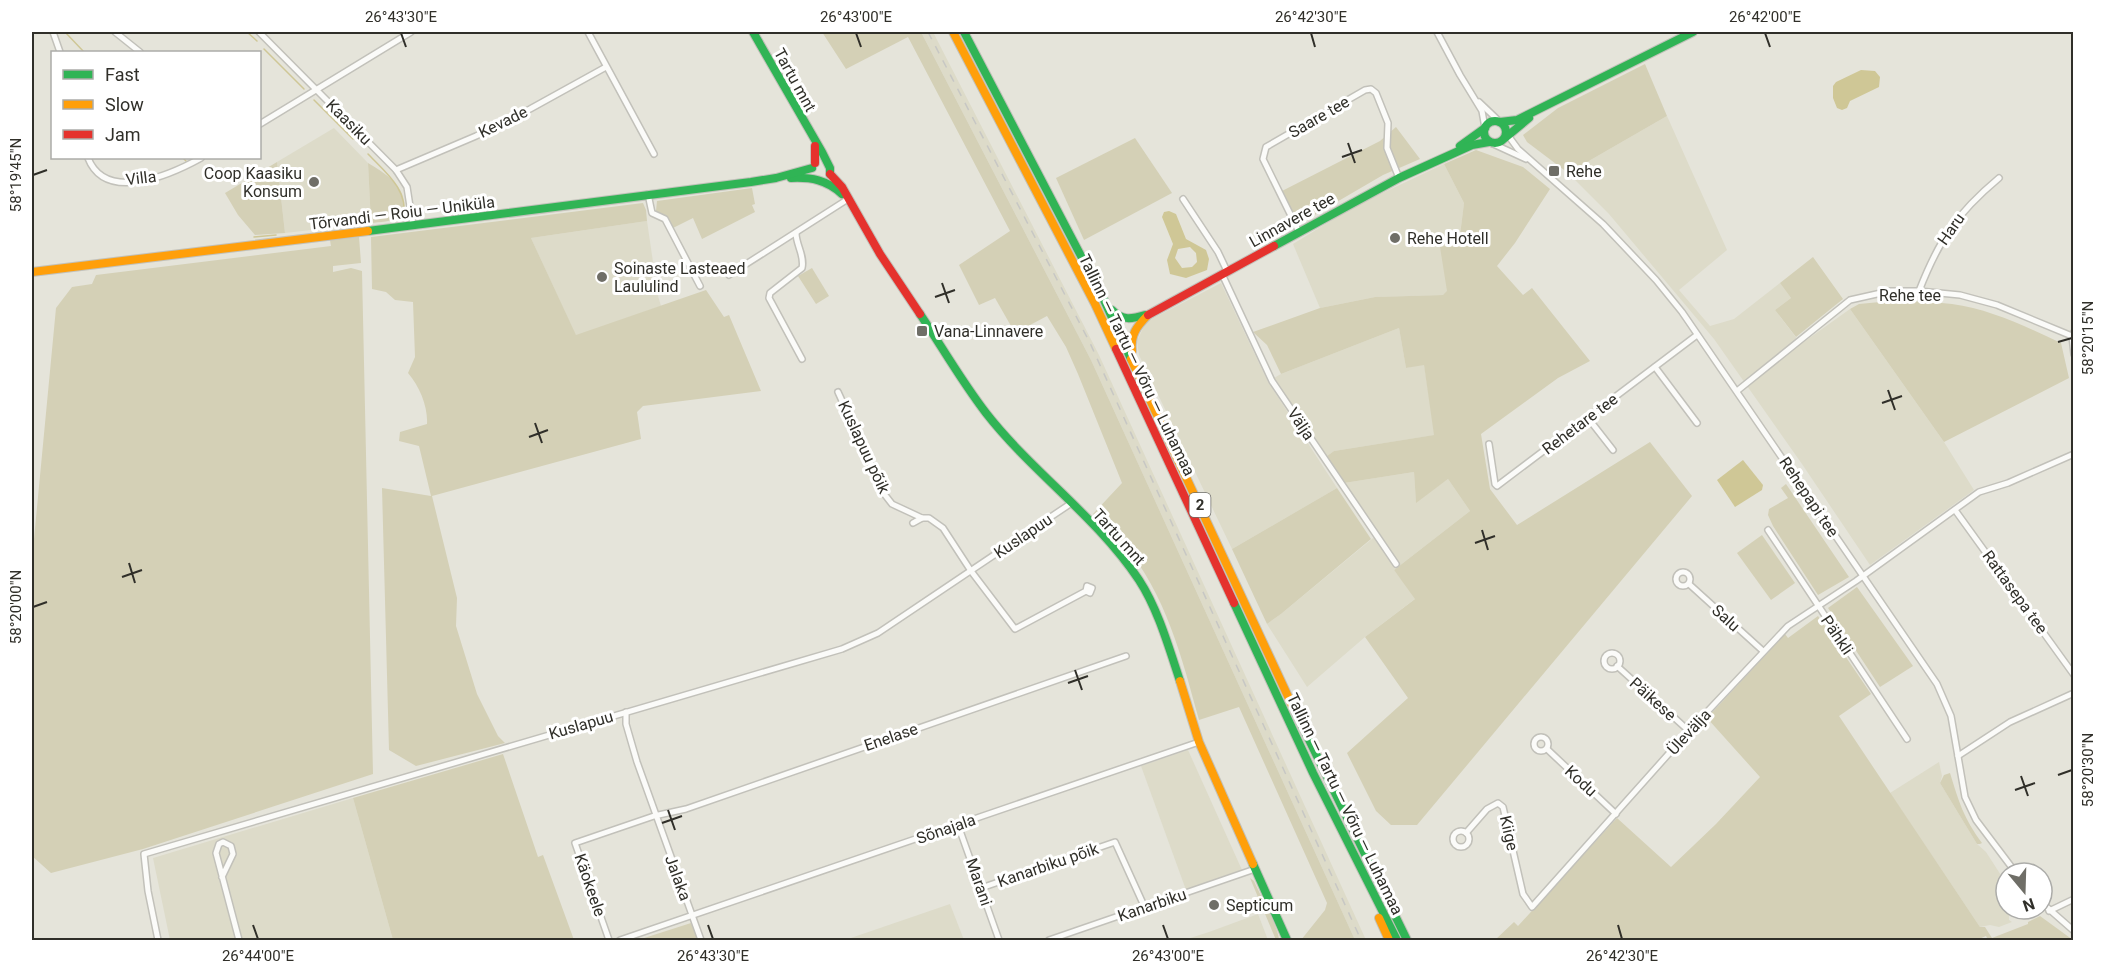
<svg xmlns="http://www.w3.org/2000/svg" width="2105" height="972" font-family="Roboto,sans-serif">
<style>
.built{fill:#dddbc9}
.green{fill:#d4d0b6}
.water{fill:#cfc796;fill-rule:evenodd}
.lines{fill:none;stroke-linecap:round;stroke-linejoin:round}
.stream{stroke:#cfc796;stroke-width:1.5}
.street-casing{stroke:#c2c1ba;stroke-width:8}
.fast-casing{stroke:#c2c1ba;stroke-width:10}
.slow-casing{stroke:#c2c1ba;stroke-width:10}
.jam-casing{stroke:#c2c1ba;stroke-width:10}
.street{stroke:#fbfbf9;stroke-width:5}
.fast{stroke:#30b455;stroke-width:8}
.slow{stroke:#ff9f0a;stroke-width:8}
.jam{stroke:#e5322d;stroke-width:8}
.rail{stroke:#c7c7c4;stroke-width:1.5;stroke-dasharray:8 8;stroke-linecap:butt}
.ticks{fill:none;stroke:#302f29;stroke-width:2}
.poi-dot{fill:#6f6e67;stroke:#fff;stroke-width:2}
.labels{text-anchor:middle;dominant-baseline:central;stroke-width:6;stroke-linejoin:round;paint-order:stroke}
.shield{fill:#fff;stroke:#6e6d69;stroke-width:1.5}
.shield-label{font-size:15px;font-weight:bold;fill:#302f29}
.street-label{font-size:16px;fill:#302f29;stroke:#fff}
.poi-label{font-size:16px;fill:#302f29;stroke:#fff;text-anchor:start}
.neatline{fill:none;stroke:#302f29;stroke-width:2}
.ticks-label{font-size:15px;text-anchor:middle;fill:#302f29}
</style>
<rect width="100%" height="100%" fill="#e5e4da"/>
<g class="built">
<path d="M921 32H933L1099 355 1366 940H1355L1091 360Z"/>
<path d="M1667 116 1727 250 1679 290 1710 326 1734 319 1780 283 1791 298 1775 310 1801 344 1850 309 1944 442 1974 490 1870 565 1802 464 1714 339 1609 214 1568 173Z"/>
<path d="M334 128 368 163 371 223 285 233 277 162Z"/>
<path d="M1444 164 1464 203 1459 243 1484 284 1443 295 1375 297 1320 308 1293 244 1355 206Z"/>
<path d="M647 221 658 296 661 306 576 336 531 238Z"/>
<path d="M1221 283 1268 382 1337 488 1232 549 1139 355 1137 341 1146 322Z"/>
<path d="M1399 328 1406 368 1424 364 1435 435 1334 451 1327 456 1274 378 1281 374Z"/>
<path d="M1414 472 1416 502 1448 479 1470 511 1394 570 1416 598 1365 637 1307 687 1267 624 1281 614 1378 534 1344 483Z"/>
<path d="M1188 750 1242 870 1186 890 1141 766Z"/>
<path d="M1939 762 1942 776 1940 783 1977 844 1986 852 2006 883V909H2016L2009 915V920L2012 922 1999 927 1990 925 1980 927 1890 793Z"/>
<path d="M353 798 393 940H170L153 858Z"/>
<path d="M950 904 964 940H845Z"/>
<path d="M1258 914 1268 940H1184L1209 932Z"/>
</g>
<g class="green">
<path d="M822 32H921L1091 360 1355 940H1301L1325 910 1327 903 1239 707 1199 720C1182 658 1166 594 1123 543 1115 533 1103 524 1093 514L1122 483 1078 374 1066 347 1047 316 1015 333 995 298 979 305 959 265 1010 231 908 37 846 69Z"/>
<path d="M1645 64 1667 116 1568 173 1527 142 1523 135 1558 108Z"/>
<path d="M1396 127 1420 159 1383 175 1299 224 1282 191 1380 141Z"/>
<path d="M1135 138 1172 193 1084 240 1056 178Z"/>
<path d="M1476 150 1523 167 1550 189 1515 243 1497 266 1523 295 1532 288 1590 361 1558 378 1481 434 1490 489 1517 525 1650 442 1692 496 1417 825H1391L1376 811 1347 753 1408 698 1365 637 1415 599 1394 570 1470 511 1448 479 1416 503 1414 472 1344 483 1327 456 1334 451 1434 435 1424 365 1406 368 1399 328 1281 374 1267 345 1253 332 1320 308 1375 297 1443 295 1447 291 1440 247 1459 243 1464 203 1444 164Z"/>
<path d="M277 162 285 233 255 235 238 215 225 193Z"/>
<path d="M368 163C383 172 405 185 404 205 404 209 403 214 399 217 392 222 379 222 371 223Z"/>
<path d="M752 188 755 204 752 205 755 212 702 239 693 218 673 228 664 215 656 211 657 201Z"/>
<path d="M643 203 646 210 647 221 531 238 576 335 706 290 724 317 729 315 761 391 643 406 637 412 641 439 432 496 457 598 456 626 477 694 498 736 505 743 416 766 389 750 382 488 431 496 419 446 399 441 400 432 427 424C428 407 420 387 408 373L415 357 413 302 395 300 386 292 372 289 371 237Z"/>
<path d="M359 237 361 263 333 266V272L351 268 362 271 373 774 143 849 51 873 32 856V560L56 308 72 287 92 284 96 275 331 246 330 240Z"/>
<path d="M1813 257 1843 299 1796 337 1775 310 1791 298 1780 283Z"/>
<path d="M812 268 829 296 816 304 798 276Z"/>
<path d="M1901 300C1918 302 1935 302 1952 304 1990 309 2027 327 2061 343L2069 378 1944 442 1850 309 1859 304Z"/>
<path d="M1786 484 1849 577 1818 595 1773 526 1768 515 1769 509 1788 498 1781 488Z"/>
<path d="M1337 488 1371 539 1281 614 1267 624 1232 549Z"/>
<path d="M1762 535 1795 583 1771 600 1737 553Z"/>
<path d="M1857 587 1913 666 1880 687 1828 608Z"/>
<path d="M1818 616 1871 694 1839 716 1980 927H1985L1992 938 2028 924V922L2040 916 2073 940H1988L1986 936 1977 940H1495L1514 922 1518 926 1617 818 1671 867 1716 824 1760 777 1707 718 1785 634 1788 638Z"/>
<path d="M503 754 538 857 543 855 574 940H393L353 798Z"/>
<path d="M1950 773C1959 802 1963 817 1982 843L1980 844H1977L1940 783 1944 775Z"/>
<path d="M1250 878 1254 881C1260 895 1279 928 1279 940H1276Z"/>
<path d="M691 923 698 940H638Z"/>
</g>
<g class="water">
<path d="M1861 70 1875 71 1880 77 1879 87 1850 101 1847 108 1842 110 1837 108 1833 98V86L1836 82Z"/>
<path d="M1169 211 1176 214 1186 239 1206 250 1209 259 1207 270 1186 278 1170 274 1167 260 1173 244 1162 217 1164 212ZM1190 247 1196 253 1197 262 1192 267 1182 268 1175 258 1178 249Z"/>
<path d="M1743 460 1763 485 1762 490 1735 507 1717 480Z"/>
</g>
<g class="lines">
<g class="stream">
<path d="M65 32 84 52"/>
<path d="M247 32 257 41"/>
<path d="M264 49 304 89"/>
<path d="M314 100 353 139"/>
<path d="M368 154C386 173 408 189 404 218"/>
<path d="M183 158 186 161"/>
<path d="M254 237 276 235"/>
</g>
<g class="street-casing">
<g id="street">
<path d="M53 32 60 52"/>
<path d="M115 32 140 52"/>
<path d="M259 32 396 170 407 187 413 226"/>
<path d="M588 32 654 154"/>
<path d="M1437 32 1460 75 1482 111 1485 128"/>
<path d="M1479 102 1500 122"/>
<path d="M260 124 411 32"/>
<path d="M1507 134 1518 149 1603 224 1656 280 1682 312 1937 684 1951 716 1965 797 1976 820 2016 873"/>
<path d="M1489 142 1526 159"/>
<path d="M88 158C106 204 172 174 201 158"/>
<path d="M396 170 476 136 530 109 606 67"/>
<path d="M648 194 652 213 665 219 700 286"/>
<path d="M1183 199 1218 252 1227 271"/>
<path d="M1299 232 1263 159 1266 147 1365 90 1371 89 1376 93 1388 123 1387 148 1399 178"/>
<path d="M796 233C796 245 805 256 802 268L770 293 769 298 802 359"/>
<path d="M1222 274 1272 381 1396 564"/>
<path d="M729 275 848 199"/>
<path d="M1919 291C1939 240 1956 214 1999 178"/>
<path d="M2074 332 2072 336 2074 354"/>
<path d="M1655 367 1697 423"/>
<path d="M1737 391 1850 300 1890 291H1919L1960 295 1997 305 2072 336"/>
<path d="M838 392 885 495 892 504 922 518"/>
<path d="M1588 418 1613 450"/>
<path d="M1489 444 1495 484 1497 486 1697 335"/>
<path d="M1955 510 2074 675"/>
<path d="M913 523 922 518H929L943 528 971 571 1015 629 1086 591 1087 586 1092 588 1090 593 1086 591"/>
<path d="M1768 530 1907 739"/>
<circle cx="1683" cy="579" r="7"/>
<path d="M1689 584 1763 651"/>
<circle cx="1612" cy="661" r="8"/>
<path d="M1617 666 1689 731"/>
<path d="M626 712V724L637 762 701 940"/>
<circle cx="1541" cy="744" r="7"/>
<path d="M1547 749 1616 814"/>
<path d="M1958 756 2010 722 2074 693"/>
<path d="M958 825 999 940"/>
<circle cx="1461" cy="839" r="8"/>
<path d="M1466 833 1487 809 1498 803 1503 807 1523 894 1532 907 1689 731 1788 626 1856 581 1979 492 2008 483 2074 454"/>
<path d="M222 877 233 854 231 846 223 842 219 844 216 853 239 940"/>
<path d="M981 888 1115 842 1145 908"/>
<path d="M2042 903 2074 931"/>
<path d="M2049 911 2074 899"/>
<path d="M158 940 148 891 144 854 842 649 878 633 1070 504"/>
<path d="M609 940 575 843 654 816 686 809 1126 656"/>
<path d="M620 940 1199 742"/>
<path d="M1049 940 1255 869"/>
</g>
</g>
<g class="fast-casing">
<g id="fast">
<path d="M753 32 822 152 830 168V174"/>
<path d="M964 32 1104 300 1131 359"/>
<circle cx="1495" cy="132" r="11"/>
<path d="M1500 122 1517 120 1693 32"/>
<path d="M1505 138 1529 118"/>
<path d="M1460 146 1485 128"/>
<path d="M791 178C811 177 827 180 842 194"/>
<path d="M368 231 751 182 776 178 812 168"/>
<path d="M1274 246 1399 178 1472 145 1489 142"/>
<path d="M1112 310C1122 321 1132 319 1145 315"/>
<path d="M920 314C942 347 962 382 986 413 1032 472 1097 517 1139 580 1158 609 1169 648 1180 681"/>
<path d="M1234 603 1313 773 1397 940"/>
<path d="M1292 705 1407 940"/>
<path d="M1253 864 1287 940"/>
</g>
</g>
<g class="slow-casing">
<g id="slow">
<path d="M953 32 1095 304 1116 349"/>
<path d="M32 272 368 231"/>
<path d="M1132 351C1130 335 1137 326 1148 315"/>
<path d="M1131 359 1292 705"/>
<path d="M1180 681 1199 742 1253 864"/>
<path d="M1379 918 1389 940"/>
</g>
</g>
<g class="jam-casing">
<g id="jam">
<path d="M815 146V163"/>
<path d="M830 174 842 187 880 254 920 314"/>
<path d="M1148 315 1274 246"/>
<path d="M1116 349 1234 603"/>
</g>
</g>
<use href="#street" class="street"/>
<use href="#fast" class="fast"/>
<use href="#slow" class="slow"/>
<use href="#jam" class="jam"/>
<path class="rail" d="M928 32 1090 343 1361 940"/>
</g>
<path class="ticks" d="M401 33 406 47M856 33 861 47M1311 33 1315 47M1765 33 1770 47M1348 143 1355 163M1342 157 1362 150M33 175 47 170M942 283 949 303M935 297 955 290M2058 342 2072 338M1888 390 1895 410M1882 403 1902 396M535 423 542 443M529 437 548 430M1482 530 1488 550M1475 543 1495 536M129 563 135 583M122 577 142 570M33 607 47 602M1075 670 1082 690M1068 683 1088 676M2058 775 2072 770M2021 776 2028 796M2015 790 2035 783M668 810 675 830M662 823 682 816M253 925 258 939M708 925 713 939M1163 925 1168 939M1618 925 1622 939"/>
<g class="poi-dot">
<rect x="1548" y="165" width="12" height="12" rx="3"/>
<circle cx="314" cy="182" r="6"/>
<circle cx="1395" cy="238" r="6"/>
<circle cx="602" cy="277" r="6"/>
<rect x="916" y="325" width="12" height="12" rx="3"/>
<circle cx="1214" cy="905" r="6"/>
</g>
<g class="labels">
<rect class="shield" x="1189.5" y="493" width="21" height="24" rx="4.5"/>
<g class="shield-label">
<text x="1200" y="505">2</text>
</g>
<g class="street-label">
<text transform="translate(795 80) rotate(61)">Tartu mnt</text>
<text transform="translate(1319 117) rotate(-30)">Saare tee</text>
<text transform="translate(349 122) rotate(45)">Kaasiku</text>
<text transform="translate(503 122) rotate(-26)">Kevade</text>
<text transform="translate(141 178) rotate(-7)">Villa</text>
<text transform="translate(402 213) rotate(-7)">Tõrvandi — Roiu — Uniküla</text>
<text transform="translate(1292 220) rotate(-29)">Linnavere tee</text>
<text transform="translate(1951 229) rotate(-55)">Haru</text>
<text x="1910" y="295">Rehe tee</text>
<text transform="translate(1137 365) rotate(64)">Tallinn — Tartu — Võru — Luhamaa</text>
<text transform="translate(1301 424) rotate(56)">Välja</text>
<text transform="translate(1580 424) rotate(-37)">Rehetare tee</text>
<text transform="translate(864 447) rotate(65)">Kuslapuu põik</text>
<text transform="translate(1809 497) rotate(56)">Rehepapi tee</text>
<text transform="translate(1023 536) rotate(-34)">Kuslapuu</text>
<text transform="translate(1119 537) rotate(48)">Tartu mnt</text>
<text transform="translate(2015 592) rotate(54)">Rattasepa tee</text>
<text transform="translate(1726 618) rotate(42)">Salu</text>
<text transform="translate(1837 635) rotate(56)">Pähkli</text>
<text transform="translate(1653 699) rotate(42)">Päikese</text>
<text transform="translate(581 725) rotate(-16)">Kuslapuu</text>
<text transform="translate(1689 732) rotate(-47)">Ülevälja</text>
<text transform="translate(891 737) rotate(-19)">Enelase</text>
<text transform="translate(1581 781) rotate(43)">Kodu</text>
<text transform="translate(1345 804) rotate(64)">Tallinn — Tartu — Võru — Luhamaa</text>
<text transform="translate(946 829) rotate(-19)">Sõnajala</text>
<text transform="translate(1509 833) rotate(77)">Kiige</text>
<text transform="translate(1048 865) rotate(-19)">Kanarbiku põik</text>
<text transform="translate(678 878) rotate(70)">Jalaka</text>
<text transform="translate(979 882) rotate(71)">Marani</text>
<text transform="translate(590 885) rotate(71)">Käokeele</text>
<text transform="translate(1152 905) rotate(-19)">Kanarbiku</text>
</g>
<g class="poi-label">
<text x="1566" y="171">Rehe</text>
<text x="302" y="173" text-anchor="end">Coop Kaasiku<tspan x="302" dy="18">Konsum</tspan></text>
<text x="1407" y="238">Rehe Hotell</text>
<text x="614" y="268">Soinaste Lasteaed<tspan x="614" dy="18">Laululind</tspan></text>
<text x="934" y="331">Vana-Linnavere</text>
<text x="1226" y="905">Septicum</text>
</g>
</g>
<rect width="2105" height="972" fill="none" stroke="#ffffff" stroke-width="66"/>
<rect x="51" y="51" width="210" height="108" fill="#ffffff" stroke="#acaca9" stroke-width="1.5"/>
<rect x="63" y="70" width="30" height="9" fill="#30b455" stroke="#acaca9" stroke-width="1.5"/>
<text x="105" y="81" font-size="18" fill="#302f29">Fast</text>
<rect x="63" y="100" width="30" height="9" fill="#ff9f0a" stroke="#acaca9" stroke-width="1.5"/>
<text x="105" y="111" font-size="18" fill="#302f29">Slow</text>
<rect x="63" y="130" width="30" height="9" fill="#e5322d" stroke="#acaca9" stroke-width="1.5"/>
<text x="105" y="141" font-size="18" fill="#302f29">Jam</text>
<g transform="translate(2024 891) rotate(161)"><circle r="28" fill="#ffffff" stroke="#acaca9" stroke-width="1.5"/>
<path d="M0-4.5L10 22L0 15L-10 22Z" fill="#6f6e67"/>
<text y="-9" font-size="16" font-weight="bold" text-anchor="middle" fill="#302f29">N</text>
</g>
<rect x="33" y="33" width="2039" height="906" class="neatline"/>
<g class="ticks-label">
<text x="401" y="22">26°43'30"E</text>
<text x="856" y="22">26°43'00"E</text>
<text x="1311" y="22">26°42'30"E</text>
<text x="1765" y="22">26°42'00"E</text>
<text transform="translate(16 175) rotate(-90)" y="5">58°19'45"N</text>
<text transform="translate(2088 338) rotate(-90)" y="5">58°20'15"N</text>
<text transform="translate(16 607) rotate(-90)" y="5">58°20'00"N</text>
<text transform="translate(2088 770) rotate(-90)" y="5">58°20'30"N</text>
<text x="258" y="961">26°44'00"E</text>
<text x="713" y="961">26°43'30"E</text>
<text x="1168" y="961">26°43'00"E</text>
<text x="1622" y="961">26°42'30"E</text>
</g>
</svg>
